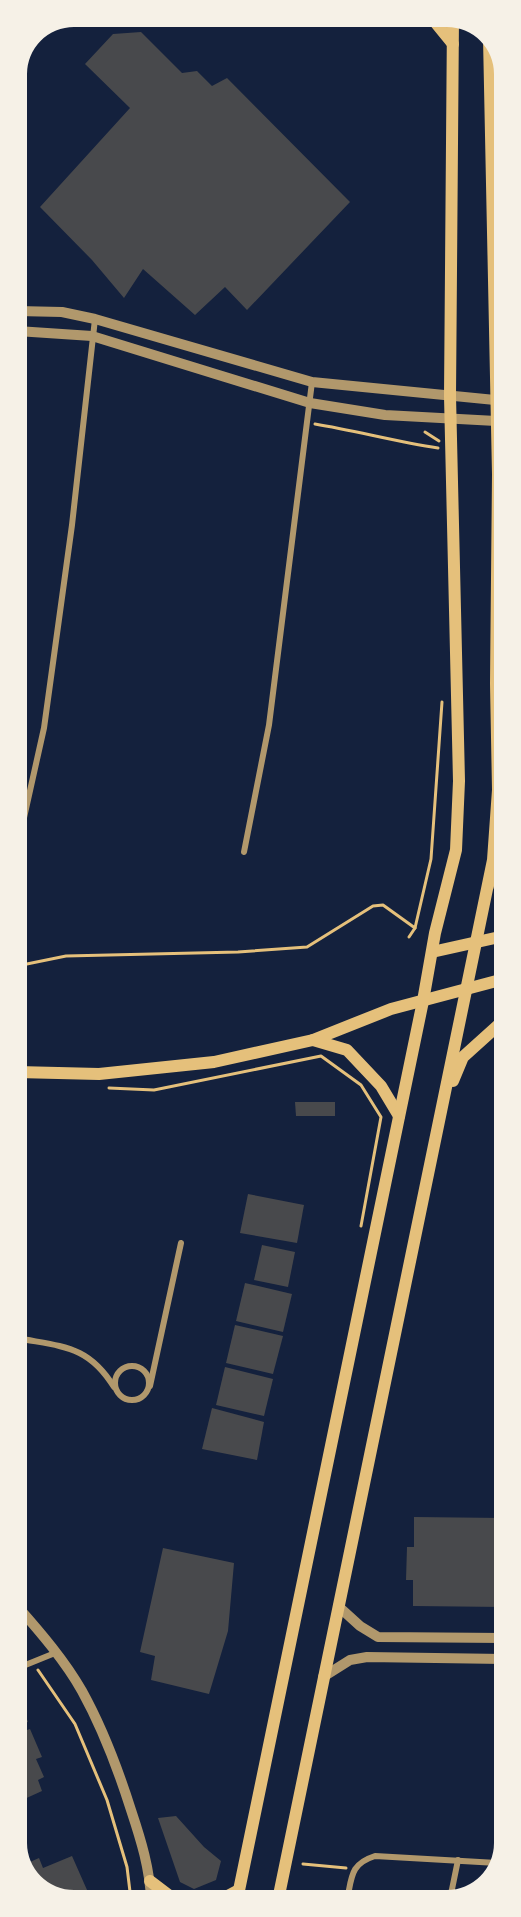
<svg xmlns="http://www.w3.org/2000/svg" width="521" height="1917" font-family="Raleway,sans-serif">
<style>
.building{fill:#48494c}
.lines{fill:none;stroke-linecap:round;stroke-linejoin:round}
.path{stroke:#e5c07b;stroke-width:3}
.minor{stroke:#b1986c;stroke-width:6}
.tertiary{stroke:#b1986c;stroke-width:10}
.secondary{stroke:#e5c07b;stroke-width:12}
</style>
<rect width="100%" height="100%" fill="#14213d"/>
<g class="building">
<path d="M141 32 182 73 197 71 212 86 227 78 350 202 247 310 225 287 195 315 143 269 124 298 92 260 40 207 130 108 85 64 113 34Z"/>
<path d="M295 1102H335V1116H296Z"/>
<path d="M248 1194 304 1205 297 1243 240 1233Z"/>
<path d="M262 1245 295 1252 288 1287 254 1280Z"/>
<path d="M245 1283 292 1294 283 1332 236 1321Z"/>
<path d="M235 1325 283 1336 273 1374 226 1363Z"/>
<path d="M225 1367 273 1379 264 1416 216 1405Z"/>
<path d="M212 1408 264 1422 257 1460 202 1449Z"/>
<path d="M414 1517 504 1518V1607L413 1606V1580H406L407 1547H414Z"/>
<path d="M163 1548 234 1563 228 1631 209 1694 151 1680 155 1656 140 1652Z"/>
<path d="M18 1696 28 1722 24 1723 27 1730 30 1729 42 1757 36 1759 44 1777 38 1780 42 1791 20 1801 18 1796Z"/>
<path d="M176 1816 204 1847 221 1861 216 1880 194 1889 180 1882 158 1818Z"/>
<path d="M72 1856 91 1899 89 1900H67L36 1886 23 1865 39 1858 43 1868Z"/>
</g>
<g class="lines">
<g class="path">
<path d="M315 424C357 431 397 442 438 448"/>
<path d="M425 432 439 441"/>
<path d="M409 937 415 928 431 859 442 702"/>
<path d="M17 966 66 956 238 952 307 947 373 906 383 905 415 928"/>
<path d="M109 1088 154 1090 321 1056 361 1085 381 1117 361 1226"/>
<path d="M38 1670 75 1724 107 1800 127 1867 131 1900"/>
<path d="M303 1864 346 1868"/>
</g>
<g class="minor">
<path d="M17 849 44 728 72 525 95 319"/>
<path d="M244 852 269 725 312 382"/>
<path d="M17 1338C63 1347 88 1345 114 1387"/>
<circle cx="132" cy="1383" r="17"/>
<path d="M150 1386 181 1243"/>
<path d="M18 1668 55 1653"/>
<path d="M450 1899 458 1860"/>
<path d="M347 1900C352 1877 350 1864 375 1856L497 1863"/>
</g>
<g class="tertiary">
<path d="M17 311 62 312 95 319 312 382 495 400"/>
<path d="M17 331 92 336 310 403 385 415 496 421"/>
<path d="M338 1606 360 1626 378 1637 504 1638"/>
<path d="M18 1607C41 1633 65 1661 82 1691 103 1729 118 1769 131 1810 141 1840 150 1869 151 1900"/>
<path d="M323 1677 350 1660 367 1657 504 1659"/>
</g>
<g class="secondary">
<path d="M431 17 453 44"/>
<path d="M494 864 500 889 504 897"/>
<path d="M432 952 504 936"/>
<path d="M313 1040 347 1050 381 1086 399 1116"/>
<path d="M17 1072 99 1074 214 1062 313 1040 391 1009 504 979"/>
<path d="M453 1081 463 1057 504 1020"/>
<path d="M150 1881 175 1900"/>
<path d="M220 1900 239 1890"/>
<path d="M237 1900 423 1001 435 933 456 850 459 781 450 396 453 17"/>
<path d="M278 1900 493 860 498 790 496 684 498 474 489 38"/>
</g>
</g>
<path d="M0 0H521V1917H0ZM74 27H447A47 47 0 0 1 494 74V1843A47 47 0 0 1 447 1890H74A47 47 0 0 1 27 1843V74A47 47 0 0 1 74 27Z" fill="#f6f1e7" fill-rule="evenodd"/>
</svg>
